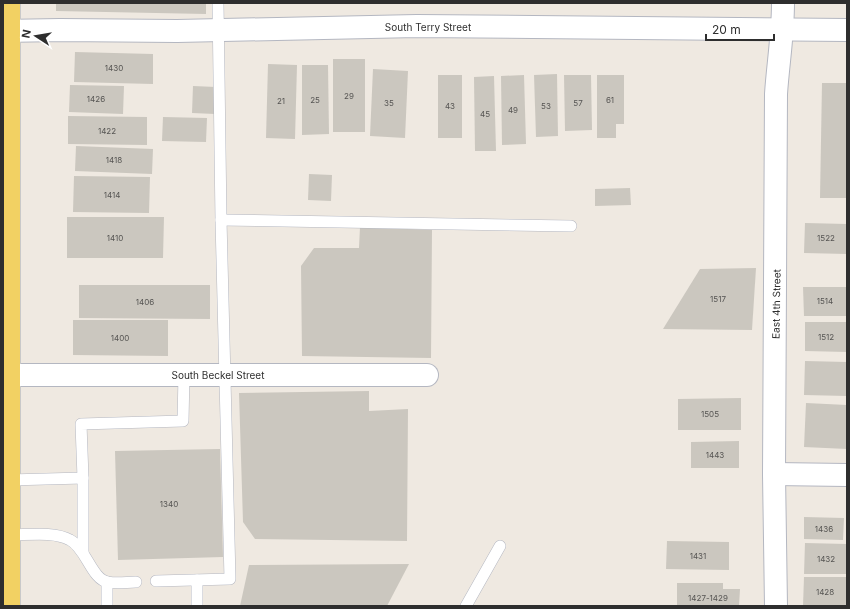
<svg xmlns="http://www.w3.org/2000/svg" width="850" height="609" font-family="Inter,sans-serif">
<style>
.building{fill:#cbc7bf}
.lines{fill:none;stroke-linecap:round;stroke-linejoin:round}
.lane-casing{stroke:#b4b7c1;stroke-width:12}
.street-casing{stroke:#b4b7c1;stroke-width:24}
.primary-casing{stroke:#c9c9c9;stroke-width:24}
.lane{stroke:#fff;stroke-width:11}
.street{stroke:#fff;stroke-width:22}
.primary{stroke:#f2d163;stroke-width:22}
.labels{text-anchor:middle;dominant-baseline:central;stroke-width:3;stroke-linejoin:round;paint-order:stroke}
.number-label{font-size:8px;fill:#555452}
.street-label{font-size:10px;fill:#2e2e2e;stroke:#fff}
</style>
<rect width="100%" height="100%" fill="#efe9e1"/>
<g class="building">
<path d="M56 3H206V14L56 11Z"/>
<path d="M75 52 153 54V84L74 82Z"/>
<rect x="333" y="59" width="32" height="73"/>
<path d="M268 64 297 65 295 139 266 138Z"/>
<path d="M302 65H328L329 134 302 135Z"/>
<path d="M373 69 408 71 405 138 370 136Z"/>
<path d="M557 74 558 136 536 137 534 75Z"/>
<rect x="438" y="75" width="24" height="63"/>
<path d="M524 75 526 144 502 145 501 76Z"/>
<path d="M564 75H591L592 130 565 131Z"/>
<path d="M597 75H624V124H616V138H597Z"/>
<path d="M494 76 496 151H475L474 77Z"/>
<path d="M822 83H847V198H820Z"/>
<path d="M70 85 124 86 123 114 69 112Z"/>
<path d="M193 86 216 87 215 114 192 113Z"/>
<path d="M68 116 147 117V145L68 144Z"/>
<path d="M163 117 207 118 206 142 162 141Z"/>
<path d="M76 146 153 149 152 174 75 171Z"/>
<path d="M309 174 332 175 331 201 308 200Z"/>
<path d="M74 176 150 177 149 213 73 212Z"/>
<path d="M630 188 631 205 595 206V189Z"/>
<path d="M67 217H164L163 258H67Z"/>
<path d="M805 223 847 224V254L804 253Z"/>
<path d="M360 227 432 230 431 358 302 356 301 266 314 248H359Z"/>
<path d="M756 268 752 330 663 329 700 269Z"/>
<path d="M79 285H210V319L79 318Z"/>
<path d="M803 287H847V316H804Z"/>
<path d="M73 320H168V356L73 355Z"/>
<path d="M805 322H847V352L805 351Z"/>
<path d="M805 361 847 362V396L804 395Z"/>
<path d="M369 391V411L408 409 407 541 255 539 243 522 239 393Z"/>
<path d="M741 398V430H678V399Z"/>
<path d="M806 403 847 405V449L804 447Z"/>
<path d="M739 441V468H691V442Z"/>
<path d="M220 449 223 557 118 560 115 451Z"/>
<path d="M804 517 844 518 843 540 804 539Z"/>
<path d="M667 541 729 542V570L666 569Z"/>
<path d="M805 543 847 544V574H804Z"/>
<path d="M409 564 387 606H240L249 565Z"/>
<path d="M804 577H847V606H803Z"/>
<path d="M677 583H723V589H740L739 606H677Z"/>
</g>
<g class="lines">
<g class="lane-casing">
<g id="lane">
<path d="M221 220 571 226"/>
<path d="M83 478V552"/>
<path d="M9 480 83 478 81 424 183 421 184 375"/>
<path d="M10 535C27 535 55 531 70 540 86 548 92 580 108 582 117 584 127 582 136 582"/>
<path d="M156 581 230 579 221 220 218 3"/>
<path d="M107 606V582"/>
<path d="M197 606V580"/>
<path d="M466 606 500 546"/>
</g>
</g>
<g class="street-casing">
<g id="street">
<path d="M3 31 60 30 177 31 417 26 847 30"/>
<path d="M3 375H427"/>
<path d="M774 474 847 475"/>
<path d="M776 606 774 474 776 94C778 64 783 34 783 3"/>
</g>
</g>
<g class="primary-casing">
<path id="primary" d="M9 606V3"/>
</g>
<use href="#lane" class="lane"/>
<use href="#street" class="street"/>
<use href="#primary" class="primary"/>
</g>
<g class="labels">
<g class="number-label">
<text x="114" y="68">1430</text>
<text x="349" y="96">29</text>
<text x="96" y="99">1426</text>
<text x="315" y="100">25</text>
<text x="610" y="100">61</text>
<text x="281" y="101">21</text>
<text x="389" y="103">35</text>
<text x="578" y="103">57</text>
<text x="450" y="106">43</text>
<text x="546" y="106">53</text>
<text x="513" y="110">49</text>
<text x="485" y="114">45</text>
<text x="107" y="131">1422</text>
<text x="114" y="160">1418</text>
<text x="112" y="195">1414</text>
<text x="115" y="238">1410</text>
<text x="826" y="238">1522</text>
<text x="718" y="299">1517</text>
<text x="825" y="301">1514</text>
<text x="145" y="302">1406</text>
<text x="826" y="337">1512</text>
<text x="120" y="338">1400</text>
<text x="710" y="414">1505</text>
<text x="715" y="455">1443</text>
<text x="169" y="504">1340</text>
<text x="824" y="529">1436</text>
<text x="698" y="556">1431</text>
<text x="826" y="559">1432</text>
<text x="825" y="592">1428</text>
<text x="708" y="598">1427-1429</text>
</g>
<g class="street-label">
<text x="428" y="27">South Terry Street</text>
<text transform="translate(776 304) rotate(-89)">East 4th Street</text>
<text x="218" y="375">South Beckel Street</text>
</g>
</g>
<rect width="850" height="609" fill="none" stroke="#2e2e2e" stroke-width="8"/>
<g transform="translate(36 36) rotate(282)" stroke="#ffffff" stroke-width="3" paint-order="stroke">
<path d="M0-3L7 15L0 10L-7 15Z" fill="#2e2e2e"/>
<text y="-6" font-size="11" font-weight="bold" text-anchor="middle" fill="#2e2e2e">N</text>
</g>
<path d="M706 34v6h68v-6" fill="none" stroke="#2e2e2e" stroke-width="2"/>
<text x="712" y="34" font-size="12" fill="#2e2e2e" stroke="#ffffff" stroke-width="3" paint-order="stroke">20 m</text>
</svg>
